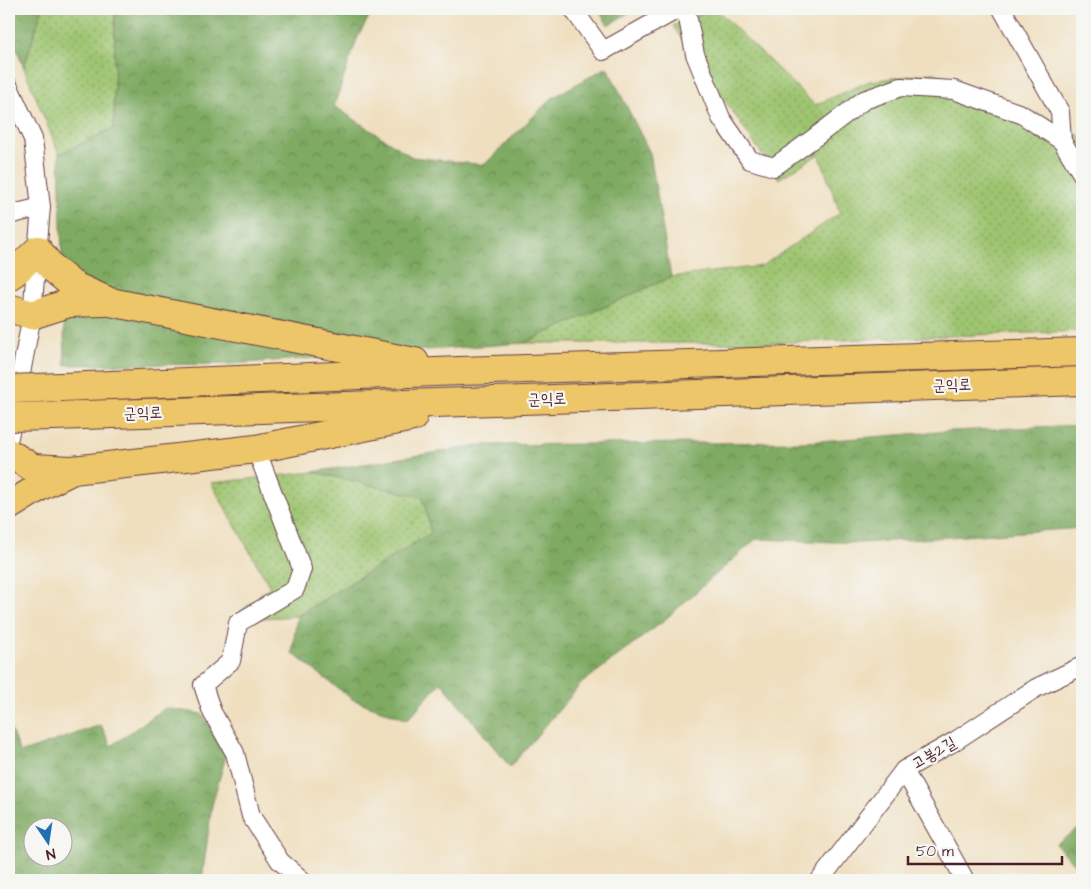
<svg xmlns="http://www.w3.org/2000/svg" width="1091" height="889" font-family="'Architects Daughter','Poor Story',sans-serif">
<style>
.grass{fill:url(#grass-dots);stroke:#74724d}
.forest{fill:url(#forest-crowns);stroke:#646446;fill-rule:evenodd}
.lines{fill:none;stroke-linecap:round;stroke-linejoin:round}
.stream{stroke:#5aa7d3;stroke-width:6}
.street-casing{stroke:#633c41;stroke-width:20}
.highway-casing{stroke:#633c41;stroke-width:30}
.street{stroke:#fff;stroke-width:18}
.highway{stroke:#ecc669;stroke-width:28}
.highway-bridge-casing{stroke:#633c41;stroke-width:30;stroke-linecap:butt}
.highway-bridge{stroke:#ecc669;stroke-width:28}
.labels{text-anchor:middle;dominant-baseline:central;stroke-width:4.5;stroke-linejoin:round;paint-order:stroke}
.street-label{font-size:16px;fill:#4a1f2b;stroke:#f6f6f2}
</style>
<defs>
<pattern id="grass-dots" width="8" height="8" patternUnits="userSpaceOnUse" patternTransform="scale(1.25)"><rect width="8" height="8" fill="#9dc46f"/><path d="M2 2h.1M6 6h.1" fill="none" stroke="#829f5b" stroke-width="1.8" stroke-linecap="round"/></pattern>
<pattern id="forest-crowns" width="20" height="18" patternUnits="userSpaceOnUse" patternTransform="scale(1.25)"><rect width="20" height="18" fill="#7eaa62"/><path d="M2 6a3 3 0 1 1 6 0M12 15a3 3 0 1 1 6 0" fill="none" stroke="#698a51"/></pattern>
</defs>
<rect width="100%" height="100%" fill="#f6f6f2"/>
<filter id="ink" filterUnits="userSpaceOnUse"><feTurbulence type="fractalNoise" baseFrequency=".02" numOctaves="2"/><feDisplacementMap in="SourceGraphic" scale="10" xChannelSelector="R" yChannelSelector="G"/><feConvolveMatrix kernelMatrix="1 2 1 2 8 2 1 2 1" color-interpolation-filters="sRGB"/></filter>
<filter id="wash" filterUnits="userSpaceOnUse"><feTurbulence type="fractalNoise" baseFrequency=".0096" numOctaves="4" result="noise"/><feDisplacementMap in="SourceGraphic" scale="20" xChannelSelector="R" yChannelSelector="G"/><feGaussianBlur stdDeviation="1.12" result="paint"/><feColorMatrix in="noise" values="0 0 0 0 0 0 0 0 0 0 0 0 0 0 0 0 0 1.4 0 .05"/><feComposite in="paint" operator="in"/></filter>
<g filter="url(#wash)">
<rect width="100%" height="100%" fill="#efdfbf"/>
<g class="grass">
<path d="M42 9H115L114 128 59 154 24 68Z"/>
<path d="M712 9H716L815 105 870 81 934 73 1048 118 1082 137V331L765 343H524L671 277 762 266 840 213 819 154 779 179 673 26Z"/>
<path d="M313 472 423 497 431 533 297 616 231 620 270 587 211 483Z"/>
</g>
<g class="forest">
<path d="M9 9H42L24 68 9 29Z"/>
<path d="M115 9H373L357 39 334 106 412 157 484 165 552 98 607 67 650 153 671 277 524 343 231 364 65 365 59 154 114 128Z"/>
<path d="M598 9H635L608 25Z"/>
<path d="M1082 425V528L860 543 756 539 661 623 582 683 510 767 441 682 407 720 352 699 292 653 297 616 431 533 423 497 313 472 483 445 806 442 950 431Z"/>
<path d="M165 708 202 714 227 752 212 805 202 880H9V725L20 753 101 725 111 746ZM32 826H62V856H32Z"/>
<path d="M1082 826V873L1056 844Z"/>
</g>
<g class="lines">
<path class="stream" d="M1080 9 1082 16"/>
</g>
</g>
<g filter="url(#ink)">
<g class="lines">
<g class="street-casing">
<g id="street">
<path d="M573 9 603 51 678 9"/>
<path d="M686 9 695 54 721 118 750 160 774 167 814 138 864 100 901 87 954 90 1021 114 1062 141"/>
<path d="M1002 9 1060 112 1062 141 1082 174"/>
<path d="M9 87 33 139 41 207 32 315 9 437"/>
<path d="M9 215 41 207"/>
<path d="M256 449 302 569 295 589 238 623 231 661 203 685 212 712 235 753 251 816 280 861 302 880"/>
<path d="M904 770 965 880"/>
<path d="M820 880 904 770 955 741 1036 688 1082 666"/>
</g>
</g>
<g class="highway-casing">
<g id="highway">
<path d="M9 276 16 271 38 250 52 268 74 286 110 302 415 362"/>
<path d="M9 308 32 315 69 303 104 302"/>
<path d="M62 387 460 371 1082 352"/>
<path d="M53 416 1082 381"/>
<path d="M9 453 33 468 71 470"/>
<path d="M9 506 41 486 73 470 256 449 413 417"/>
</g>
</g>
<use href="#street" class="street"/>
<use href="#highway" class="highway"/>
<g class="highway-bridge-casing">
<g id="highway-bridge">
<path d="M9 389 62 387"/>
<path d="M9 417 53 416"/>
</g>
</g>
<use href="#highway-bridge" class="highway-bridge"/>
</g>
</g>
<g class="labels">
<g class="street-label">
<text transform="translate(952 385) rotate(-2)">군익로</text>
<text transform="translate(547 399) rotate(-2)">군익로</text>
<text transform="translate(143 413) rotate(-2)">군익로</text>
<text transform="translate(934 753) rotate(-30)">고봉2길</text>
</g>
</g>
<rect width="1091" height="889" fill="none" stroke="#f6f6f2" stroke-width="30"/>
<g transform="translate(48 842) rotate(167)"><circle r="24" fill="#f6f6f2" stroke="#b1a0a2"/>
<path d="M0-4L9 19L0 12L-9 19Z" fill="#1f6fb2"/>
<text y="-8" font-size="14" font-weight="bold" text-anchor="middle" fill="#4a1f2b">N</text>
</g>
<path d="M908 856v8h154v-8" fill="none" stroke="#4a1f2b" stroke-width="2.5"/>
<text x="916" y="856" font-size="15" fill="#4a1f2b" stroke="#f6f6f2" stroke-width="4" paint-order="stroke">50 m</text>
</svg>
